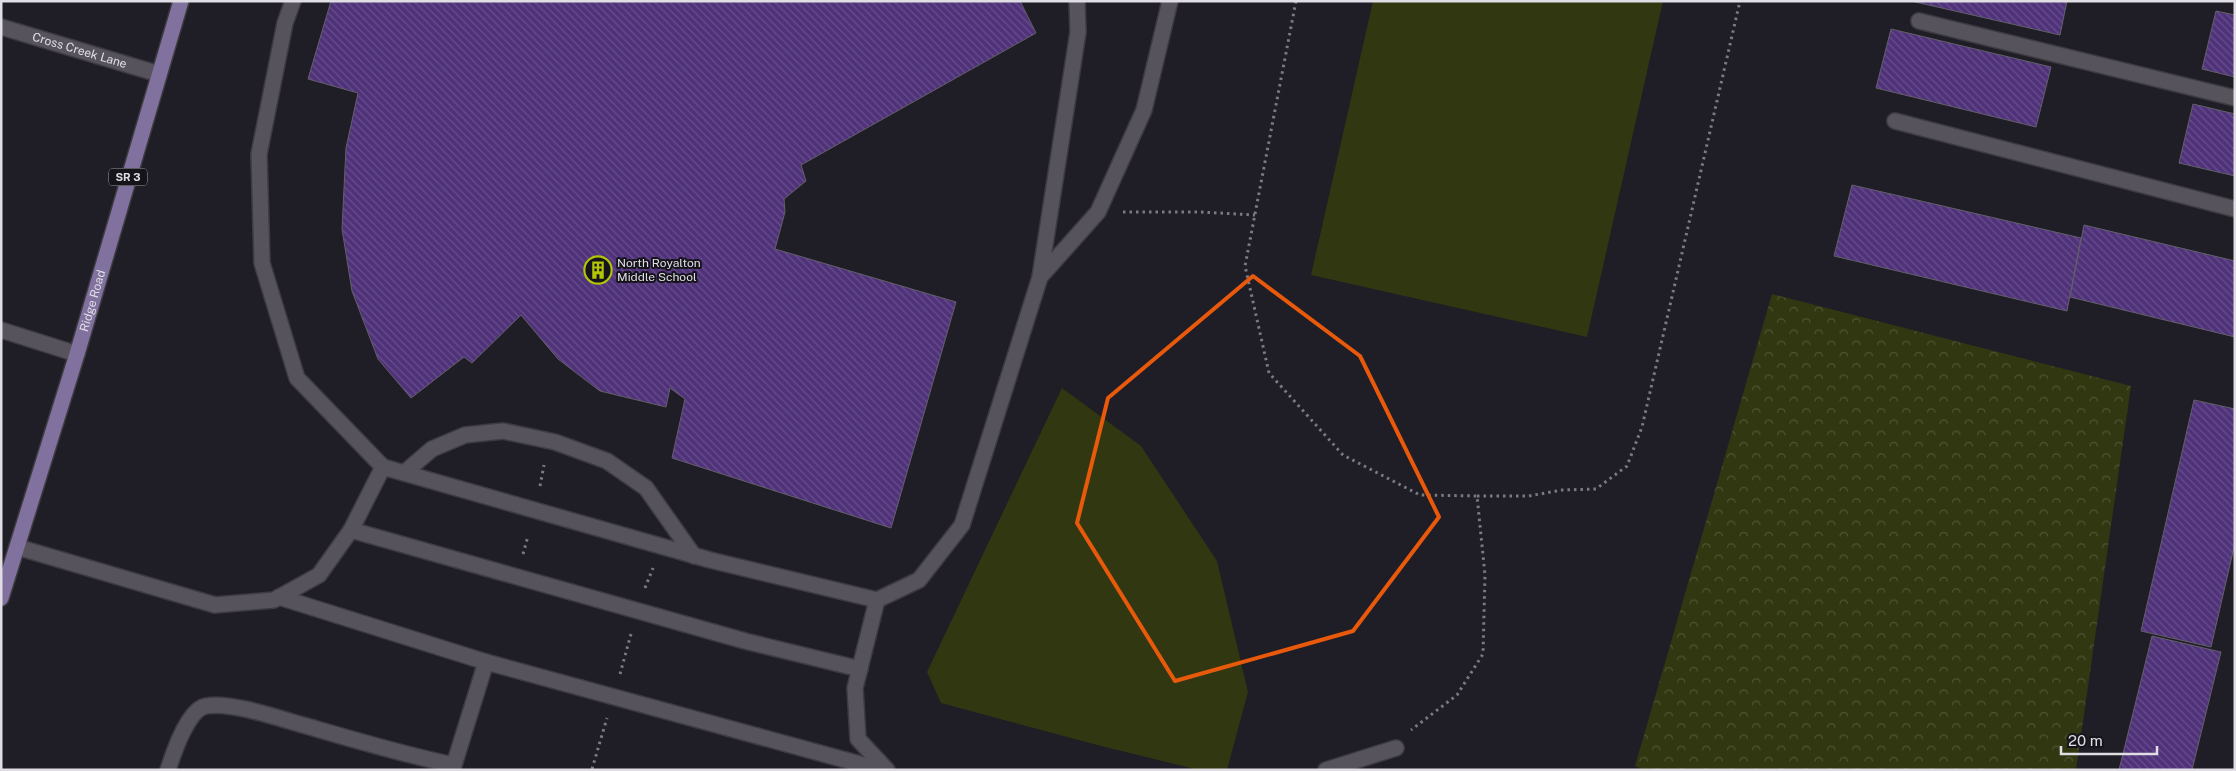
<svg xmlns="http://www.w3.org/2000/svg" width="2236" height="771" font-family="'Public Sans',sans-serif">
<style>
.forest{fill:url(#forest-crowns)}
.garden{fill:#313811}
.building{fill:url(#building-back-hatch);stroke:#63606a}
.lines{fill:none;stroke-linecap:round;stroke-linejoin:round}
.lane-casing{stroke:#3d3b41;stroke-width:18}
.street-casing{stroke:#3d3b41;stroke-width:18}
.primary-casing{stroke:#3d3b41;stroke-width:18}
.path{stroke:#7c7a81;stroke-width:3;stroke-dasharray:2.5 4;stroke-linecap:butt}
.lane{stroke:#56535c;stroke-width:15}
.street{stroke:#56535c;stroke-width:15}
.primary{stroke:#81719e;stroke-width:15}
.marked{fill:none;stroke:#e8590c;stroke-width:4;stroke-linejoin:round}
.labels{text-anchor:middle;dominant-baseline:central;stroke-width:4;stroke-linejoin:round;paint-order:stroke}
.shield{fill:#16141b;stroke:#a3a1a8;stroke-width:1}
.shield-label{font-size:11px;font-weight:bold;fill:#e0dee4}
.street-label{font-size:12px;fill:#e0dee4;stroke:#16141b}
.poi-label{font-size:12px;fill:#e0dee4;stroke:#16141b;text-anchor:start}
</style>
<defs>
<pattern id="forest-crowns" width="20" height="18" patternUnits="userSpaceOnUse" patternTransform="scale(1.25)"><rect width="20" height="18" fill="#313811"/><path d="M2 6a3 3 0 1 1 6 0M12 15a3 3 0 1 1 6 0" fill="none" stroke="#4f5434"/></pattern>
<pattern id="building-back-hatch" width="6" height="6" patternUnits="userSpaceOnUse" patternTransform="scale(1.25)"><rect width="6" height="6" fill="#4f3279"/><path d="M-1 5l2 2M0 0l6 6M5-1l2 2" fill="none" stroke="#684f8c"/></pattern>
</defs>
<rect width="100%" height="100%" fill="#1f1d25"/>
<path class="forest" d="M1772 294 2131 386 2076 770H1644L1635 766Z"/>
<g class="garden">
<path d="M1373 1H1663L1587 337 1311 275Z"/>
<path d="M1062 388 1141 446 1217 561 1248 692 1227 770H1199L1101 746 941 703 927 672Z"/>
</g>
<g class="building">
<path d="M331 1H1020L1036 33 801 165 806 181 784 199 785 212 775 249 956 302 891 528 672 458 685 399 670 388 666 407 600 391 558 359 521 315 472 363 464 357 411 398 378 359 352 291 342 229 346 148 358 93 308 79Z"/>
<path d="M1911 1H2067L2060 35Z"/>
<path d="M2216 11 2235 15V77L2202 69Z"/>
<path d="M1891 29 2051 67 2036 127 1876 88Z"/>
<path d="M2193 104 2235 114V176L2179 163Z"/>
<path d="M1852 185 2081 238 2067 311 1834 256Z"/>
<path d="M2084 225 2235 261V337L2070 297Z"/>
<path d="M2194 400 2235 409V543L2211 647 2141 631Z"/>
<path d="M2152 636 2221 652 2192 770H2119Z"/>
</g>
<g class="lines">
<g class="lane-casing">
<g id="lane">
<path d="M293 1 285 23 259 154 262 263 297 378 383 467"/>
<path d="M1919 21 2235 98"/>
<path d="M1895 121 2235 209"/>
<path d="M1040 277 1098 212 1144 110 1170 1"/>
<path d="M1 330 77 354"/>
<path d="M404 473 432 449 465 435 503 431 555 442 607 461 646 488 694 556"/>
<path d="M351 530 745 641 860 669"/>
<path d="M17 547 215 605 274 600 319 575 351 530 383 467 710 560 877 600 919 580 962 525 1040 277 1078 32 1077 1"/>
<path d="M877 600 855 688 858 739 887 770"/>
<path d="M486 662 882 770"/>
<path d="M168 770C173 754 188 709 206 706 232 701 283 720 310 727 358 741 405 755 454 765L486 662 279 597"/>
<path d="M1326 770 1396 748"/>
</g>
</g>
<g class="street-casing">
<g id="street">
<path id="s1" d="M1 27 159 74"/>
</g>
</g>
<g class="primary-casing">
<g id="primary">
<path id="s2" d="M1 598 77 354 181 1"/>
</g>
</g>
<g class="path">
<path d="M1296 1 1245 266 1269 373 1343 455 1420 495 1477 496 1485 575 1483 654 1457 695 1411 730"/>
<path d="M1123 212H1200L1255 215"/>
<path d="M540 486 544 465"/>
<path d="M1477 496H1529L1562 490 1596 489 1627 466 1642 427 1740 1"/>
<path d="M523 554 528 536"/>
<path d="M645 588 653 568"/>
<path d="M620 674 631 634"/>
<path d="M592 769 607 718"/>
</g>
<use href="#lane" class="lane"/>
<use href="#street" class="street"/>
<use href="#primary" class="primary"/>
</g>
<path class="marked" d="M1253 276 1360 356 1439 517 1353 631 1175 681 1077 523 1108 398Z"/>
<defs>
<g id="building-ring" transform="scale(1.4375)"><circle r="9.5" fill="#16141b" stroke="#afc505" stroke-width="1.5"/><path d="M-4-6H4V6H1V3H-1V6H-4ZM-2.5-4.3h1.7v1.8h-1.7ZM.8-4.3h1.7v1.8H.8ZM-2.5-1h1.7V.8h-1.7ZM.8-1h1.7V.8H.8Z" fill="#afc505"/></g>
</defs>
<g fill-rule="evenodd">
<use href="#building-ring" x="598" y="270"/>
</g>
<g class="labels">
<rect class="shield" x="109" y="168.5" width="38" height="17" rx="4"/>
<g class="shield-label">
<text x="128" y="177">SR 3</text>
</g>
<g class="street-label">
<text stroke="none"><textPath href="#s1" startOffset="82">Cross Creek Lane</textPath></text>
<text stroke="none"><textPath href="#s2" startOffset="311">Ridge Road</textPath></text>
</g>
<g class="poi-label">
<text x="617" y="263">North Royalton<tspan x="617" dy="14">Middle School</tspan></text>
</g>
</g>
<rect width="2236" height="771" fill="none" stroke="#e0dee4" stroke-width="5"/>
<path d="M2061 746v8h96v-8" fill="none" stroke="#e0dee4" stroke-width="2.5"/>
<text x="2068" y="746" font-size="15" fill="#e0dee4" stroke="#16141b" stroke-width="4" paint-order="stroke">20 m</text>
</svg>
